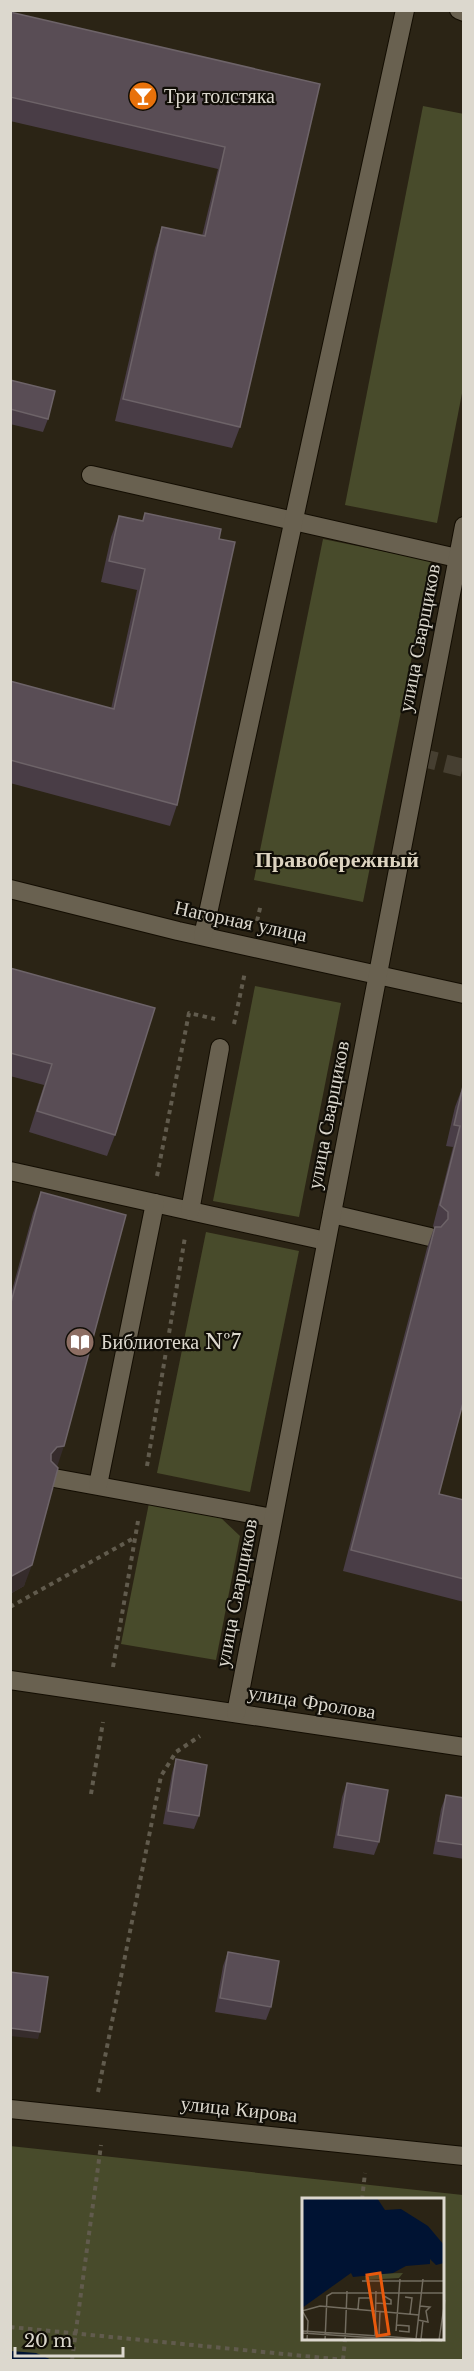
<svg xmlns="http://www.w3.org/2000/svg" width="474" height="2371" font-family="'Libre Baskerville',serif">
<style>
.green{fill:#484b2b;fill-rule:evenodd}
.water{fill:#001333}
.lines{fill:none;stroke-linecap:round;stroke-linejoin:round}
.minor-tunnel{stroke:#463f31;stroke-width:18;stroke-dasharray:18 9;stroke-linecap:butt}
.minor-casing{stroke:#130d02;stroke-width:20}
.path{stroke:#615b4d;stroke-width:4;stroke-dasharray:4.5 4.5;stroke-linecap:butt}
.minor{stroke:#696150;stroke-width:18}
.wall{fill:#493d46}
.shaded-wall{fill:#362c2c}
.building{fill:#594d55;stroke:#6d6368;stroke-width:1.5}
.labels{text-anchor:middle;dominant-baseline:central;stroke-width:4.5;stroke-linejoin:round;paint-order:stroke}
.poi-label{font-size:20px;fill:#dcd8ce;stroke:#110e07;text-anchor:start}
.street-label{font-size:20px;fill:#dcd8ce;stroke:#110e07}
.quarter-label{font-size:22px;font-weight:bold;fill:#ddd4c1;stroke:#110e07}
.inset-road{fill:none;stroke:#726c5f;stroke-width:1.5}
.view{fill:#e8590c;fill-opacity:0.15;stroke:#e8590c;stroke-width:3}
.inset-edge{fill:none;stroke:#dcd8ce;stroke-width:3}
</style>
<rect width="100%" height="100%" fill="#2b2415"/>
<g class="green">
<path d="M423 106 464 114 463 388 437 523 345 505Z"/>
<path d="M323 539 431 561 363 902 254 880Z"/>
<path d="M255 986 341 1003 299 1217 213 1201Z"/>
<path d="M206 1232 299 1251 250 1492 157 1473Z"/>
<path d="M149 1503 221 1518 240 1536 216 1660 121 1644Z"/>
<path d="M10 2146 463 2195V2360H40L11 2358ZM303 2200H442V2340H303Z"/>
</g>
<path class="water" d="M11 2351 36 2353 52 2360H11Z"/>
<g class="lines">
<path class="minor-tunnel" d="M419 757 464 768"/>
<g class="minor-casing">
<g id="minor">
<path d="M459 10 464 12"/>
<path d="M91 475 457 558"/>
<path d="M10 889 178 931 464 994"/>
<path d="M203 936 405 10"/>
<path d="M10 1171 326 1241"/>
<path d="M190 1211 220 1048"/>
<path d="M332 1214 430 1237"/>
<path d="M54 1478 273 1518"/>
<path d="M98 1485 155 1203"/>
<path d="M10 1680 464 1747"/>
<path d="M236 1713 464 526"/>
<path d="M10 2109 464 2156"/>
</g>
</g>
<g class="path">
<path d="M257 921 261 904"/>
<path d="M234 1024 245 972"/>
<path d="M157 1176 189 1013 215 1019"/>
<path d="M147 1466 185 1237"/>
<path d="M10 1607 134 1538"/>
<path d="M113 1667 138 1521"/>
<path d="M91 1794 103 1722"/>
<path d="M98 2092 161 1776 176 1752 200 1736"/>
<path d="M362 2200 365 2173"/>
<path d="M10 2327 345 2360"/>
<path d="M72 2360 101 2145"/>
<path d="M343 2360 345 2340"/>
</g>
<use href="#minor" class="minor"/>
</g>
<g class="wall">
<path d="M10 12 320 84 240 427 232 448 115 421 155 248 162 227 202 236 218 169 10 121Z"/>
<path d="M10 380 48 419 43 432 10 424Z"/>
<path d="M145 513 177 805 170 826 10 783V681L111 709 137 590 101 582 111 537 119 516 142 521Z"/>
<path d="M10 968 115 1135 107 1156 29 1132 44 1085 10 1076Z"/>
<path d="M463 1086 439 1494 464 1500V1602L343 1571 427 1248 434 1228 433 1226 453 1147 446 1146 455 1107Z"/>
<path d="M41 1192 57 1466 24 1586 10 1594V1298L33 1213Z"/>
<path d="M176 1759 199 1816 194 1829 163 1824 172 1773Z"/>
<path d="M347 1783 379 1842 374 1855 333 1848 342 1797Z"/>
<path d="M446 1795 464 1798V1859L433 1854 441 1809Z"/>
<path d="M228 1952 271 2007 266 2020 215 2012 223 1966Z"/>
</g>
<g class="shaded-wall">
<path d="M64 1446 57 1467 50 1468 51 1454 57 1447Z"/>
<path d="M32 1565 24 1586 10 1594V1577Z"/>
<path d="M10 2028 40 2032 38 2039 10 2036Z"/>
</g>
<g class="building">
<path d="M10 12 320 84 240 427 123 399 162 227 205 236 225 147 10 97Z"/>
<path d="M10 380 55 391 48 419 10 409Z"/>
<path d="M145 513 221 529 219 539 235 542 177 805 10 760V681L114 709 145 569 109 561 119 516 143 521Z"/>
<path d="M10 968 155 1008 115 1135 37 1111 52 1064 10 1053Z"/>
<path d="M463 1086 464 1087V1399L439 1494 464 1500V1579L351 1550 435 1227H441L448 1219V1212L440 1205 460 1126 454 1125Z"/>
<path d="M41 1192 126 1215 64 1446 57 1447 51 1454V1461L58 1468 32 1565 10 1577V1306Z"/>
<path d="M176 1759 207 1765 199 1816 168 1811Z"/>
<path d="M347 1783 388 1790 379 1842 338 1835Z"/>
<path d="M446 1795 464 1798V1845L438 1841Z"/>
<path d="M228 1952 279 1961 271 2007 220 1998Z"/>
<path d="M10 1972 48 1977 40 2032 10 2028Z"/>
</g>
<defs>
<g id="bar-disc" transform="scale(1.5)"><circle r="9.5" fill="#e8710a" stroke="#110e07"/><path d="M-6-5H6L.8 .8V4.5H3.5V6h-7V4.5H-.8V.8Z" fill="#fff"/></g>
<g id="library-disc" transform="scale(1.5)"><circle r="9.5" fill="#8d6e63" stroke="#110e07"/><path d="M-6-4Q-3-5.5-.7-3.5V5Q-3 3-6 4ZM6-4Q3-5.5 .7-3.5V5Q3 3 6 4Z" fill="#fff"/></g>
</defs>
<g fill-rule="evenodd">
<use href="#bar-disc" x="143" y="96"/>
<use href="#library-disc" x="80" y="1342"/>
</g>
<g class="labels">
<g class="poi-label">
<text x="164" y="96">Три толстяка</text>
<text x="101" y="1342">Библиотека №7</text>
</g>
<g class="street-label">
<text transform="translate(419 638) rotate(-79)">улица Сварщиков</text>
<text transform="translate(241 921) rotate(12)">Нагорная улица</text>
<text transform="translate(328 1115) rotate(-79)">улица Сварщиков</text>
<text transform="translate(236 1593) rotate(-79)">улица Сварщиков</text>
<text transform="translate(312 1702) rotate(9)">улица Фролова</text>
<text transform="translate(239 2109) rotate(6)">улица Кирова</text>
</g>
<g class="quarter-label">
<text x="337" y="859">Правобережный</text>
</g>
</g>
<g transform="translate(302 2198)">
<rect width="142" height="142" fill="#2b2415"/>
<path d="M101 75 97 80 63 82V76Z" fill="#484b2b"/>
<path d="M0 0H75L83 12 99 11 126 28 142 47V65L134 67 128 61V66L104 68 91 75 51 79 49 75 0 110Z" fill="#001333"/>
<path class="inset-road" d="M60 83H143M103 99 110 100 108 116M74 105 89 106V102L82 98M56 111 57 100H68M0 113 18 108 117 117M1 114 6 123 5 143M116 122 126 124 124 113 128 109 118 108M95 127 107 128V134L97 133M0 133 92 139M94 133 98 81M0 135 119 143M73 138 74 93M77 138 78 113M92 139 140 143M114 141 121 81M119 141 121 123M137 142 143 102M23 143 25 98 30 95H143M43 143 45 93"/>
<path class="view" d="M78 75 87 136 75 138 65 77Z"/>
<rect width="142" height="142" class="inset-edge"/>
</g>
<rect width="474" height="2371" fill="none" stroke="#dcd8ce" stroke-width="24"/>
<path d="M15 2347v9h108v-9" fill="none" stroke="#dcd8ce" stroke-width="3"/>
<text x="24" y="2347" font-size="18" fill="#dcd8ce" stroke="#110e07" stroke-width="4.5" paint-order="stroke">20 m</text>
</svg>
